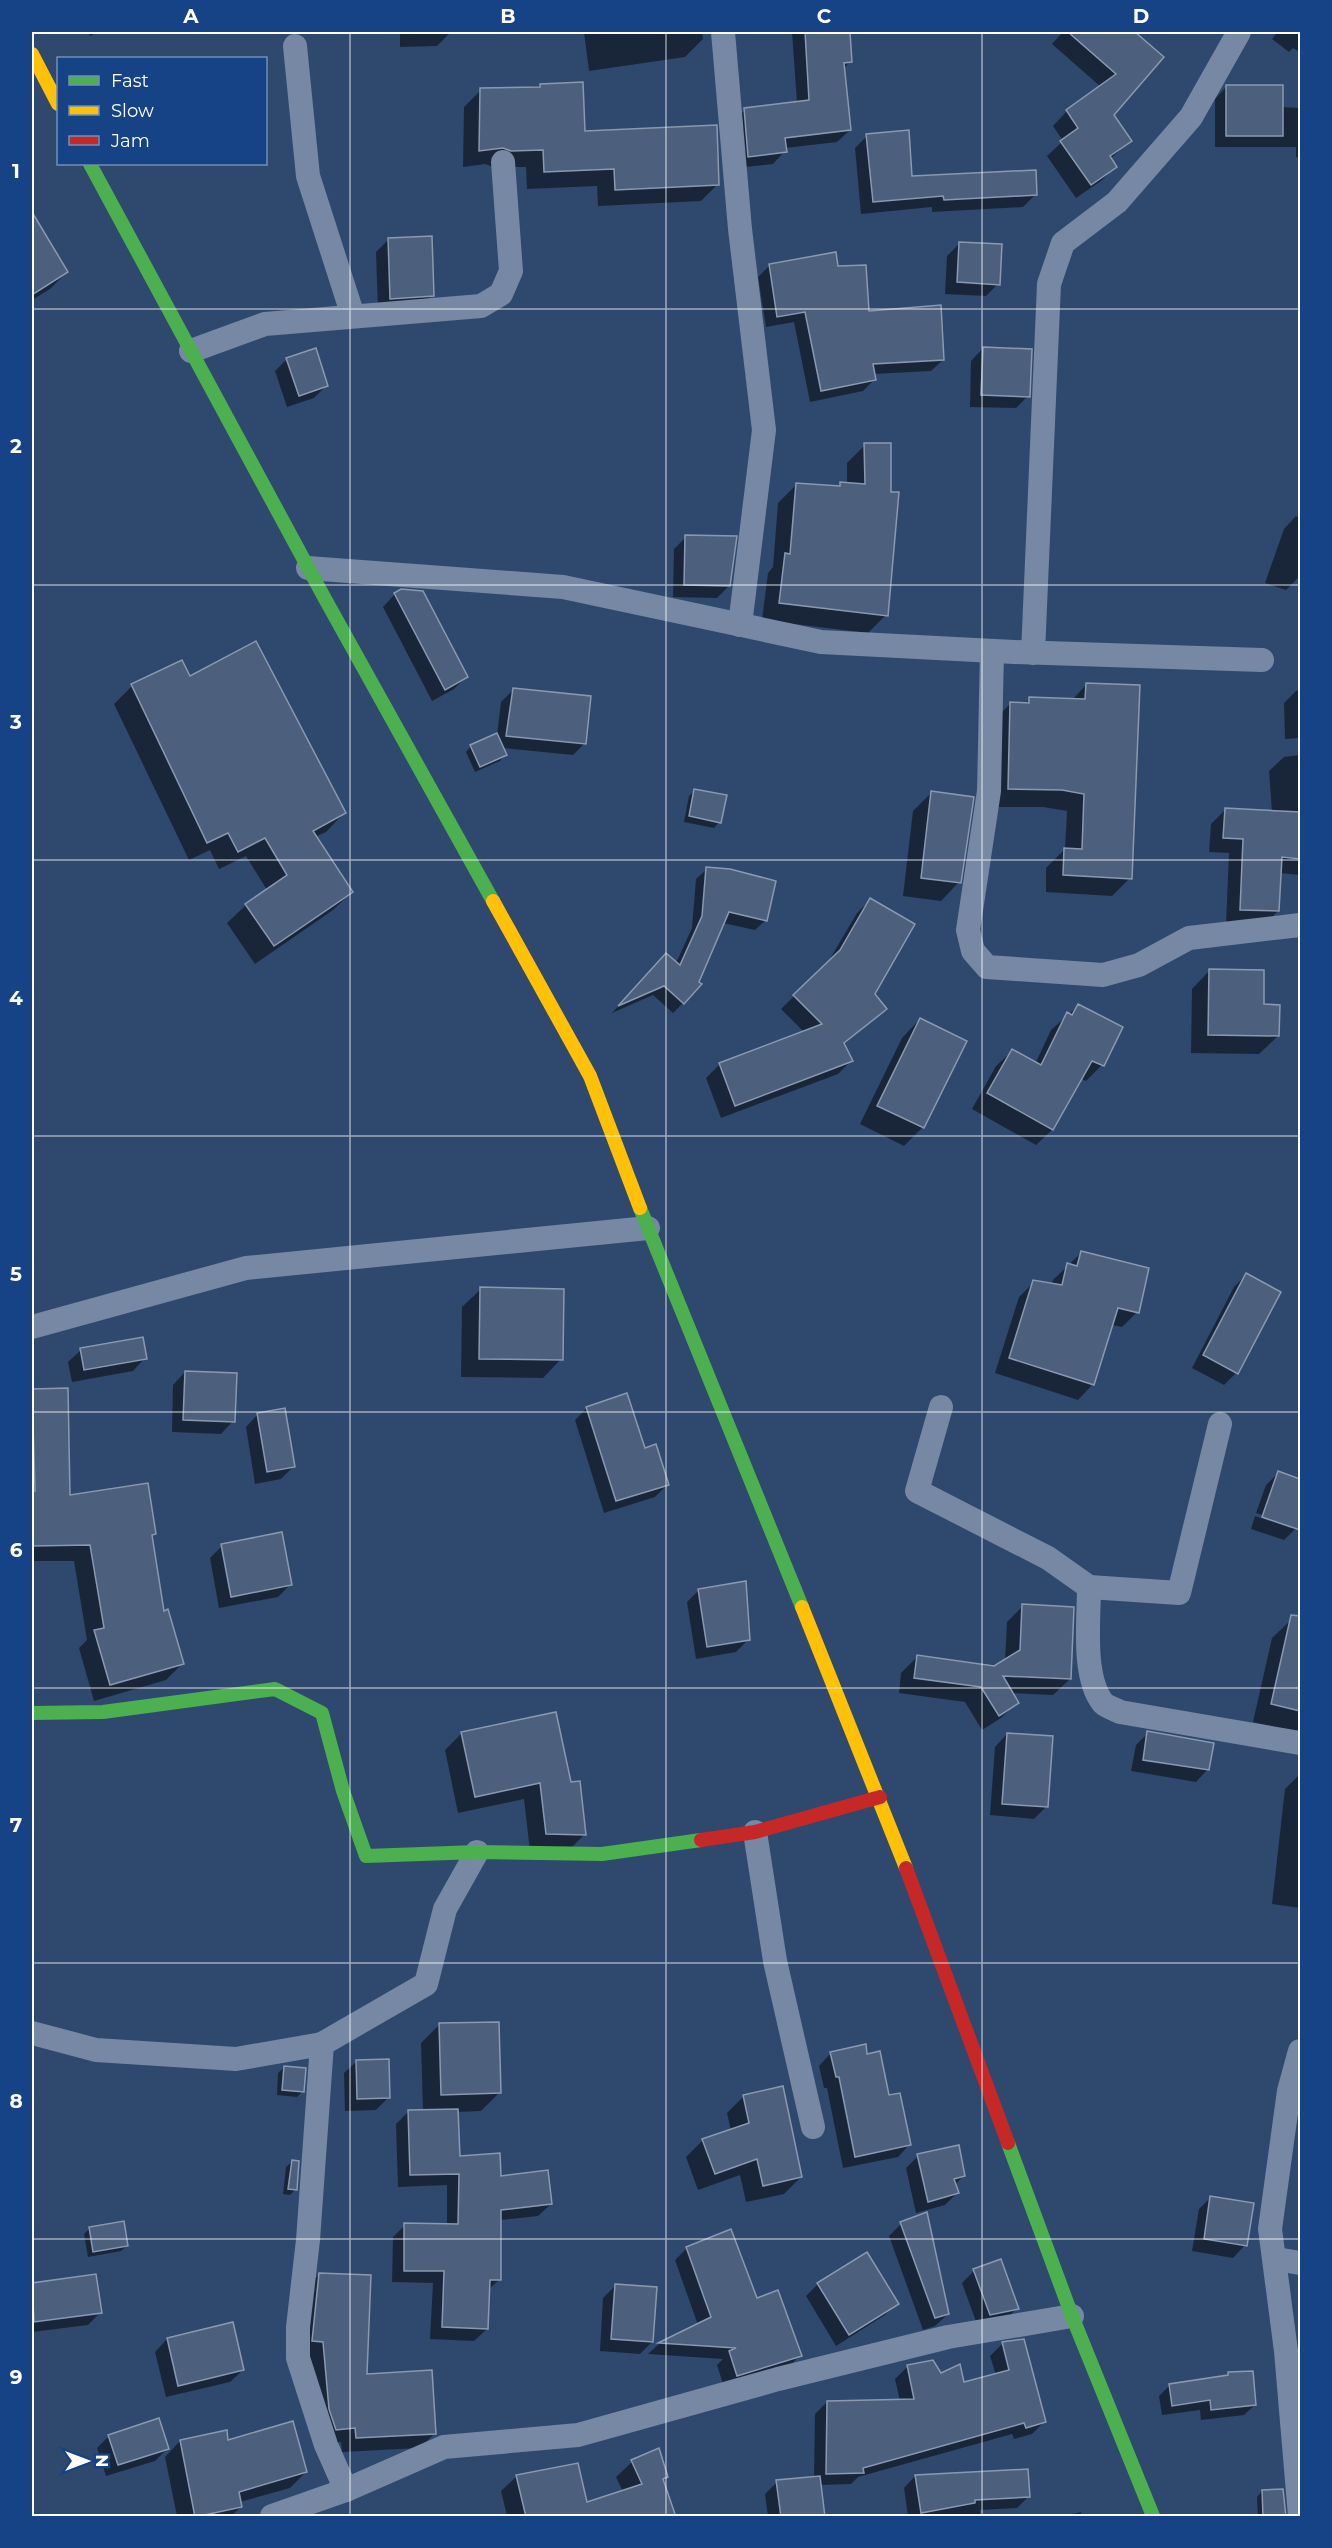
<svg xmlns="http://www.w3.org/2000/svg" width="1332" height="2548" font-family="Montserrat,sans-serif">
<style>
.shadow{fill:#0007}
.building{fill:#4c607e;stroke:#8a99b0;stroke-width:1.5}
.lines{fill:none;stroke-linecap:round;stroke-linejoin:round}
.street{stroke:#7688a3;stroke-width:24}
.fast{stroke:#4caf50;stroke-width:14}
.slow{stroke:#ffc107;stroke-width:14}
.jam{stroke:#c62828;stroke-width:14}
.grid{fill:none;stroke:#fff;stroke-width:1.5;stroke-opacity:0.55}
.neatline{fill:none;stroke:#fff;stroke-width:2}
.grid-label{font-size:20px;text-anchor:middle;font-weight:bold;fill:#fff}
</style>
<rect width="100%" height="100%" fill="#2f486d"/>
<g class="shadow">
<path d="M88 32H98L90 36Z"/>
<path d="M400 32H449V34L437 46 400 47Z"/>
<path d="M584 32H702L703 39 685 57 589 71Z"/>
<path d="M792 32H848L851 61 843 69 850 130 837 142 785 148V151L773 164 736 168 732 122 745 110 797 103Z"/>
<path d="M1063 32H1132L1162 57 1112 115 1130 141 1110 159 1116 166 1101 181 1076 198 1047 156 1063 141 1053 126 1067 111 1101 87 1052 44Z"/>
<path d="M1273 32H1300V48L1298 51 1293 48 1289 52 1272 39 1276 34Z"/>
<path d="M540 85 584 132 718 184 701 201 598 206 597 186 527 189 526 167H493L485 164 463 167 464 107 481 90 537 88Z"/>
<path d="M1227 86 1281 107 1300 108V158L1296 157V147H1215V99Z"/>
<path d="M867 136 911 177 1035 195 1023 207 932 212V207L861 214 855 148Z"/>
<path d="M32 215 67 272 50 289 32 300Z"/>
<path d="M389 239 432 295 420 307 378 311 376 252Z"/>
<path d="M959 244 998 284 986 296 945 294 947 256Z"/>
<path d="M769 266 837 267 867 313 943 360 931 371 873 374 874 380 863 391 810 402 794 322 766 327 758 277Z"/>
<path d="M983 348 1028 396 1016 408 970 407 971 361Z"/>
<path d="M287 359 326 386 314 398 287 407 275 371Z"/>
<path d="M865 445 886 615 868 633 762 620 768 573 773 567 778 503 796 485 836 488 840 484H847V463Z"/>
<path d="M1296 516 1300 518V576L1286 590 1265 583 1284 529Z"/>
<path d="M686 537 729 586 717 598 673 597 674 549Z"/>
<path d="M395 594 466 677 454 689 432 701 383 607Z"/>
<path d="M189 678 344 813 326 832 315 837 352 892 333 910 255 964 227 923 246 905 267 890 246 856 219 869 210 850 189 860 114 704 132 686Z"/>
<path d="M1086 685 1130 878 1112 896 1046 892V868L1065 849 1067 811 1043 807H991L992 722 1010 704H1025L1030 699 1072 700Z"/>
<path d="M513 690 585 743 573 755 502 748 505 755 500 761 475 772 466 752 471 746 497 735 501 702Z"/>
<path d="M1300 690V738L1285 739 1284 703 1296 691Z"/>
<path d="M1300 755V875L1280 873 1278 911 1263 926 1226 924 1229 853 1209 852 1211 824 1225 810 1272 812 1269 771 1284 757Z"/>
<path d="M695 790 719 822 714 828 684 822 689 796Z"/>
<path d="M931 793 959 882 941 901 903 896 913 811Z"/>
<path d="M707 869 766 920 755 930 723 923 683 1003 673 1013 653 995 612 1013 656 965 676 963 692 928 696 879Z"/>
<path d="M870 900 873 994 885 1009 843 1045 851 1061 838 1074 721 1118 706 1078 720 1064 804 1032 781 1009 827 964 857 913Z"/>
<path d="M1210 970 1263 1006 1278 1036 1259 1054 1191 1053 1192 989Z"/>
<path d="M1078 1006 1121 1027 1102 1065 1086 1081 1080 1078 1052 1130 1036 1145 972 1109 996 1066 1012 1051 1035 1064 1051 1030Z"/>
<path d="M920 1019 923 1127 904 1146 860 1124 902 1038Z"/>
<path d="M1081 1253 1137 1312 1122 1327 1112 1325 1093 1384 1078 1400 995 1373 1019 1297 1034 1282 1051 1285 1053 1280Z"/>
<path d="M1246 1275 1279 1293 1236 1373 1224 1385 1192 1368 1234 1287Z"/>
<path d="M481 1289 561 1359 543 1378 461 1377 462 1307Z"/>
<path d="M81 1350 145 1358 133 1371 72 1382 68 1362Z"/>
<path d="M185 1372 233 1421 221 1434 172 1432 173 1385Z"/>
<path d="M33 1391 68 1497 154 1534 151 1537 163 1612 182 1664 166 1680 94 1701 79 1648 87 1640 74 1561H32Z"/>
<path d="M587 1408 644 1450 667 1485 655 1497 604 1513 575 1420Z"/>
<path d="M258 1414 293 1467 281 1479 255 1484 246 1427Z"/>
<path d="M1278 1473 1300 1480V1516L1296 1528 1284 1540 1251 1529 1255 1516 1291 1528V1525L1256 1513 1266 1485Z"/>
<path d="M222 1546 290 1585 278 1597 219 1608 210 1558Z"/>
<path d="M699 1590 748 1640 736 1652 696 1659 687 1602Z"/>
<path d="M1023 1606 1070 1679 1053 1695 1011 1693 1017 1702 1001 1718 982 1730 965 1702 899 1693 901 1673 917 1657 995 1667 1005 1661 1007 1622Z"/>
<path d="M1291 1620 1300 1622V1733L1253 1722 1272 1638Z"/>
<path d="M462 1733 570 1783 585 1834 568 1851H530L524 1799 458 1813 445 1750Z"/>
<path d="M1148 1733 1208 1769 1196 1782 1131 1771 1136 1745Z"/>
<path d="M1007 1734 1046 1807 1034 1819 990 1815 995 1747Z"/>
<path d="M1300 1774V1908L1272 1904 1285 1789Z"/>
<path d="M440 2024 499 2093 481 2111 457 2112 459 2158 551 2204 538 2216 500 2220 499 2280 488 2290 487 2329 474 2341 430 2339 433 2283 392 2282 393 2237 405 2225H447V2185L398 2187 396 2124 408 2112 423 2111 421 2043Z"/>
<path d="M831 2053 866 2055 910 2144 898 2157 843 2168 827 2088H824L819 2066Z"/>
<path d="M357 2061 388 2098 376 2110 345 2111 344 2073Z"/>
<path d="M284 2068 303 2091 297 2097 277 2095 278 2073Z"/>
<path d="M744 2096 801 2177 784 2194 746 2202 740 2175 698 2190 686 2157 703 2140 731 2131 727 2113Z"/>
<path d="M918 2156 963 2176 955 2185 958 2192 945 2205 916 2213 906 2168Z"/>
<path d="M292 2162 296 2189 290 2195 283 2194 286 2167Z"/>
<path d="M1211 2197 1245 2245 1233 2258 1192 2251 1199 2209Z"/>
<path d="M901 2224 948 2314 935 2326 923 2330 889 2236Z"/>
<path d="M90 2228 127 2246 121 2251 88 2257 84 2234Z"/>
<path d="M687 2248 756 2300 800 2355 788 2368 724 2387 717 2365 723 2359 648 2354 659 2344 698 2325 675 2260Z"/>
<path d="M974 2271 1017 2308 1005 2321 978 2327 962 2283Z"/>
<path d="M319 2275 365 2376 435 2433 420 2448 342 2452 341 2442 322 2444 315 2425 304 2289Z"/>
<path d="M95 2276 100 2313 88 2325 32 2332V2284Z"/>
<path d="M818 2284 897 2303 885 2315 836 2346 806 2296Z"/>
<path d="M615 2286 652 2342 640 2354 600 2351 603 2298Z"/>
<path d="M1300 2317V2351H1299L1298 2319Z"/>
<path d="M167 2339 243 2370 230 2382 166 2397 155 2352Z"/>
<path d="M1023 2340 1044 2422 1032 2434 1014 2439 1012 2434 858 2477 851 2484 820 2485 823 2516H768L765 2494 777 2482 814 2478 815 2414 827 2402 900 2401 895 2379 907 2367 963 2384 996 2375 990 2356 1002 2344Z"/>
<path d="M1228 2373 1255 2405 1244 2415 1201 2420 1200 2410 1162 2415 1159 2396 1170 2385 1225 2377Z"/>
<path d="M109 2436 167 2449 155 2461 106 2476 97 2448Z"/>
<path d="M180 2441 227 2442 306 2472 290 2488 240 2502 241 2507 231 2516H177L165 2457Z"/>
<path d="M658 2450 666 2477 662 2481 674 2516H507L501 2491 517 2476 586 2504 623 2492 616 2477 632 2462Z"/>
<path d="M915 2476 1028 2497 1017 2508 980 2510 981 2516H908L904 2488Z"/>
<path d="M1262 2491 1285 2516H1258L1257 2497Z"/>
<path d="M1081 2512 1082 2516H1064Z"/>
</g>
<g class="building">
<path d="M805 32H850L852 62 844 63 851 130 785 138 787 152 748 157 744 108 809 100Z"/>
<path d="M1068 32H1135L1164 57 1114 115 1132 141 1110 156 1117 167 1091 185 1060 141 1078 128 1066 110 1116 74Z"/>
<path d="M583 82 585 131 717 125 719 185 615 190 614 169 544 172 543 150 511 151 503 148 479 151 480 88 540 87V84Z"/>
<rect x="1226" y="85" width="57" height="51"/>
<path d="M909 130 912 176 1036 170 1037 195 944 200 943 196 873 202 866 134Z"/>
<path d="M32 212 68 272 32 295Z"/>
<path d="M432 236 434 296 390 299 388 238Z"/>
<path d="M959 242 1002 244 1000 285 957 282Z"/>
<path d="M836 252 838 266 866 265 869 311 941 305 944 360 873 364 876 380 821 391 805 312 777 317 769 264Z"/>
<path d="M983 347 1032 349 1030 397 981 395Z"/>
<path d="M316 348 328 386 299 396 286 358Z"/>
<path d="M864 443H891V492H899L888 616 779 603 785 553 790 554 796 483 840 486V482L865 484Z"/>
<path d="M685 535 737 536 730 586 684 585Z"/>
<path d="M401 589 423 591 468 677 445 690 394 593Z"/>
<path d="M256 641 346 813 313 831 353 892 274 946 245 904 287 875 265 838 238 852 228 833 207 843 131 684 182 660 190 676Z"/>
<path d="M1086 683 1140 685 1132 879 1063 875 1064 848 1082 849 1084 794 1062 790 1008 789 1010 702 1029 703V697L1085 699Z"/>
<path d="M513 688 591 696 586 744 506 736Z"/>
<path d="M497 733 507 755 480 767 470 745Z"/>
<path d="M694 789 727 795 721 823 689 816Z"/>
<path d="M931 791 974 797 961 883 921 878Z"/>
<path d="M1225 808 1300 812V859L1282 857 1279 911 1240 910 1243 839 1223 838Z"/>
<path d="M706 867 730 869 776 881 767 921 729 912 699 982 702 984 684 1004 664 986 618 1006 666 953 680 965 702 916Z"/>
<path d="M870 898 915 924 875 994 887 1009 844 1043 853 1061 735 1106 719 1063 822 1024 793 995 840 950Z"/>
<path d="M1209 969 1264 970V1004L1280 1005 1279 1036 1208 1035Z"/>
<path d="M1078 1004 1123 1027 1104 1066 1092 1061 1053 1130 987 1093 1012 1049 1041 1065 1067 1012 1072 1015Z"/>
<path d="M920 1018 967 1041 924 1128 877 1106Z"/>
<path d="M1081 1251 1149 1268 1139 1313 1118 1308 1094 1385 1009 1358 1033 1280 1062 1285 1067 1263 1077 1266Z"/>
<path d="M1246 1273 1281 1292 1238 1374 1203 1355Z"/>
<path d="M480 1287 564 1289 563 1360 479 1359Z"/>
<path d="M143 1337 147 1359 84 1370 80 1348Z"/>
<path d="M185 1371 237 1373 235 1422 183 1420Z"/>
<path d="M68 1388 70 1495 148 1483 156 1534 152 1535 164 1611 168 1609 184 1664 110 1685 94 1630 104 1628 90 1545 32 1546V1491H35L32 1389Z"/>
<path d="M627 1393 645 1448 656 1444 669 1485 616 1501 586 1407Z"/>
<path d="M285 1408 295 1467 267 1472 257 1413Z"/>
<path d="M1278 1471 1300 1479V1530L1262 1517Z"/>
<path d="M282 1532 292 1585 231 1597 221 1544Z"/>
<path d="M746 1581 750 1640 707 1647 698 1589Z"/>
<path d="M1022 1604 1074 1607 1071 1679 1003 1676 1019 1703 999 1716 981 1687 914 1678 917 1655 994 1666 1020 1650Z"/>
<path d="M1291 1615 1300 1616V1711L1271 1704Z"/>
<path d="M556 1712 571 1782 580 1781 586 1835 546 1834 540 1783 475 1797 461 1732Z"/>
<path d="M1147 1731 1214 1743 1209 1770 1143 1760Z"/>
<path d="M1007 1733 1053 1736 1048 1807 1002 1804Z"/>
<path d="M499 2022 501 2093 441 2095 439 2023Z"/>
<path d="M866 2044 867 2054 880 2051 889 2095 900 2093 911 2145 855 2157 839 2077H836L830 2052Z"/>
<path d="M389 2059 390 2098 357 2099 356 2060Z"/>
<path d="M284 2066 306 2068 304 2092 282 2090Z"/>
<path d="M783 2086 802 2177 763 2186 757 2159 715 2174 702 2139 749 2123 743 2095Z"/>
<path d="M458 2109 460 2156 500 2153 501 2176 548 2170 552 2204 501 2210V2280H490L488 2329 442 2327 444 2271H404V2223L458 2224 459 2174 410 2175 408 2110Z"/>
<path d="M959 2145 965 2176 954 2179 959 2193 928 2202 917 2154Z"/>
<path d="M292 2160 299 2161 297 2190 288 2189Z"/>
<path d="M1210 2196 1254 2203 1247 2246 1204 2239Z"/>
<path d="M927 2212 949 2314 935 2318 900 2222Z"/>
<path d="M124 2221 128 2246 93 2252 89 2227Z"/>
<path d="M731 2229 757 2298 778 2290 802 2356 737 2376 729 2351 736 2348 658 2343 711 2317 686 2247Z"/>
<path d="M867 2252 899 2304 849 2335 817 2283Z"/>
<path d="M1001 2259 1019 2309 990 2315 973 2269Z"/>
<path d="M319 2273 371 2275 367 2374 432 2370 436 2434 356 2438 355 2428 336 2430 329 2409 323 2342 312 2341Z"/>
<path d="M96 2274 102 2313 34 2322 32 2283Z"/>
<path d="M615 2284 657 2287 653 2342 611 2339Z"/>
<path d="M233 2322 244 2370 178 2386 167 2338Z"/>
<path d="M1024 2339 1046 2422 1026 2428 1024 2423 863 2468 864 2473 826 2474 827 2401 914 2399 907 2365 933 2360 941 2373 960 2364 964 2382 1009 2370 1002 2342Z"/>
<path d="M1253 2371 1256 2405 1211 2410 1210 2400 1172 2406 1169 2384 1228 2375V2372Z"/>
<path d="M159 2418 169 2449 118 2465 108 2435Z"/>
<path d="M293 2421 307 2472 239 2492 242 2507 195 2517 180 2440 227 2430 228 2440Z"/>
<path d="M659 2448 668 2477 663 2479 676 2517H526L516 2475 578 2463 587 2502 642 2484 631 2460Z"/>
<path d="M1028 2469 1030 2497 975 2500V2503L921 2513 915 2475Z"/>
<path d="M820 2476 825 2517H781L776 2480Z"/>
<path d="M1283 2489 1286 2517H1263L1262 2490Z"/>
</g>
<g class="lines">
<g class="street">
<path d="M723 32 740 229 764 430 740 625"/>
<path d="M295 46 308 176 353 316"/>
<path d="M191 351 265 324 481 306 501 294 511 271 503 162"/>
<path d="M308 568 563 587 821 642 1014 652 1262 660"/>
<path d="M992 651 989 791 968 930 973 951 987 967 1103 975 1139 965 1189 938 1300 925"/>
<path d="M1033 653 1049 284 1063 243 1117 202 1191 117 1239 32"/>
<path d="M32 1327 246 1268 648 1228"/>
<path d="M941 1407 917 1491 1048 1558 1089 1587C1089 1619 1082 1677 1103 1703 1107 1707 1115 1709 1120 1712L1300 1743"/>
<path d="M1089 1587 1179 1593 1220 1424"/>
<path d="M755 1832 775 1961 813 2127"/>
<path d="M32 2033 96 2050 236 2059 322 2044 308 2240 298 2327V2358L326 2445 346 2490"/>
<path d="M322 2044 426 1984 445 1909 477 1852"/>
<path d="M1276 2259 1300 2263"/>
<path d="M272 2516 346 2490 444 2447 578 2435 778 2379 948 2337 1072 2316"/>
<path d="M1300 2516 1286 2351 1270 2229 1289 2091 1300 2051"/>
</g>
<g class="fast">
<path d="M90 164 324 597 493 901"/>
<path d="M640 1208 802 1607"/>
<path d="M32 1713 103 1712 275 1689 322 1713 343 1791 366 1856 477 1852 602 1854 701 1840"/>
<path d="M1008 2143 1072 2316 1153 2516"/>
</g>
<g class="slow">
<path d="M32 54 58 104"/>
<path d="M493 901 590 1076 640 1208"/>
<path d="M802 1607 906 1868"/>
</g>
<g class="jam">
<path d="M701 1840 755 1832 880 1797"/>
<path d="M906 1868 1008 2143"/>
</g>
</g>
<path class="grid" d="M350 32V2516M666 32V2516M982 32V2516M32 309H1300M32 585H1300M32 860H1300M32 1136H1300M32 1412H1300M32 1688H1300M32 1963H1300M32 2239H1300"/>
<rect width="1332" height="2548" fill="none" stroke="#164286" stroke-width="66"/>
<rect x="57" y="57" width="210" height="108" fill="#164286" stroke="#738eb6" stroke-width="1.5"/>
<rect x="69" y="76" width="30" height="9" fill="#4caf50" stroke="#738eb6" stroke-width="1.5"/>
<text x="111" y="87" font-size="18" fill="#ffffff">Fast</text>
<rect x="69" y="106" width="30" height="9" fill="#ffc107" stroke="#738eb6" stroke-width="1.5"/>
<text x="111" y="117" font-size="18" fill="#ffffff">Slow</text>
<rect x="69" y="136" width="30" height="9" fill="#c62828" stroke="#738eb6" stroke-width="1.5"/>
<text x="111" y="147" font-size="18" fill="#ffffff">Jam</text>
<g transform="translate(87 2461) rotate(90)" stroke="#164286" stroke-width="4.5" paint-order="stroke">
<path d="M0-4.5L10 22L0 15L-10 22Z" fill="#ffffff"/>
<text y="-9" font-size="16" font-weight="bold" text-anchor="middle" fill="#ffffff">N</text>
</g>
<rect x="33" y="33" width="1266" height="2482" class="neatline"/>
<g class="grid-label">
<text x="191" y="23">A</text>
<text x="508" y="23">B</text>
<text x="824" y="23">C</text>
<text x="1141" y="23">D</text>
<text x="16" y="178">1</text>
<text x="16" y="453">2</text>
<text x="16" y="729">3</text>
<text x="16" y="1005">4</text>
<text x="16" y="1281">5</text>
<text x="16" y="1557">6</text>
<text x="16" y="1832">7</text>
<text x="16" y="2108">8</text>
<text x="16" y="2384">9</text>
</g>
</svg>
